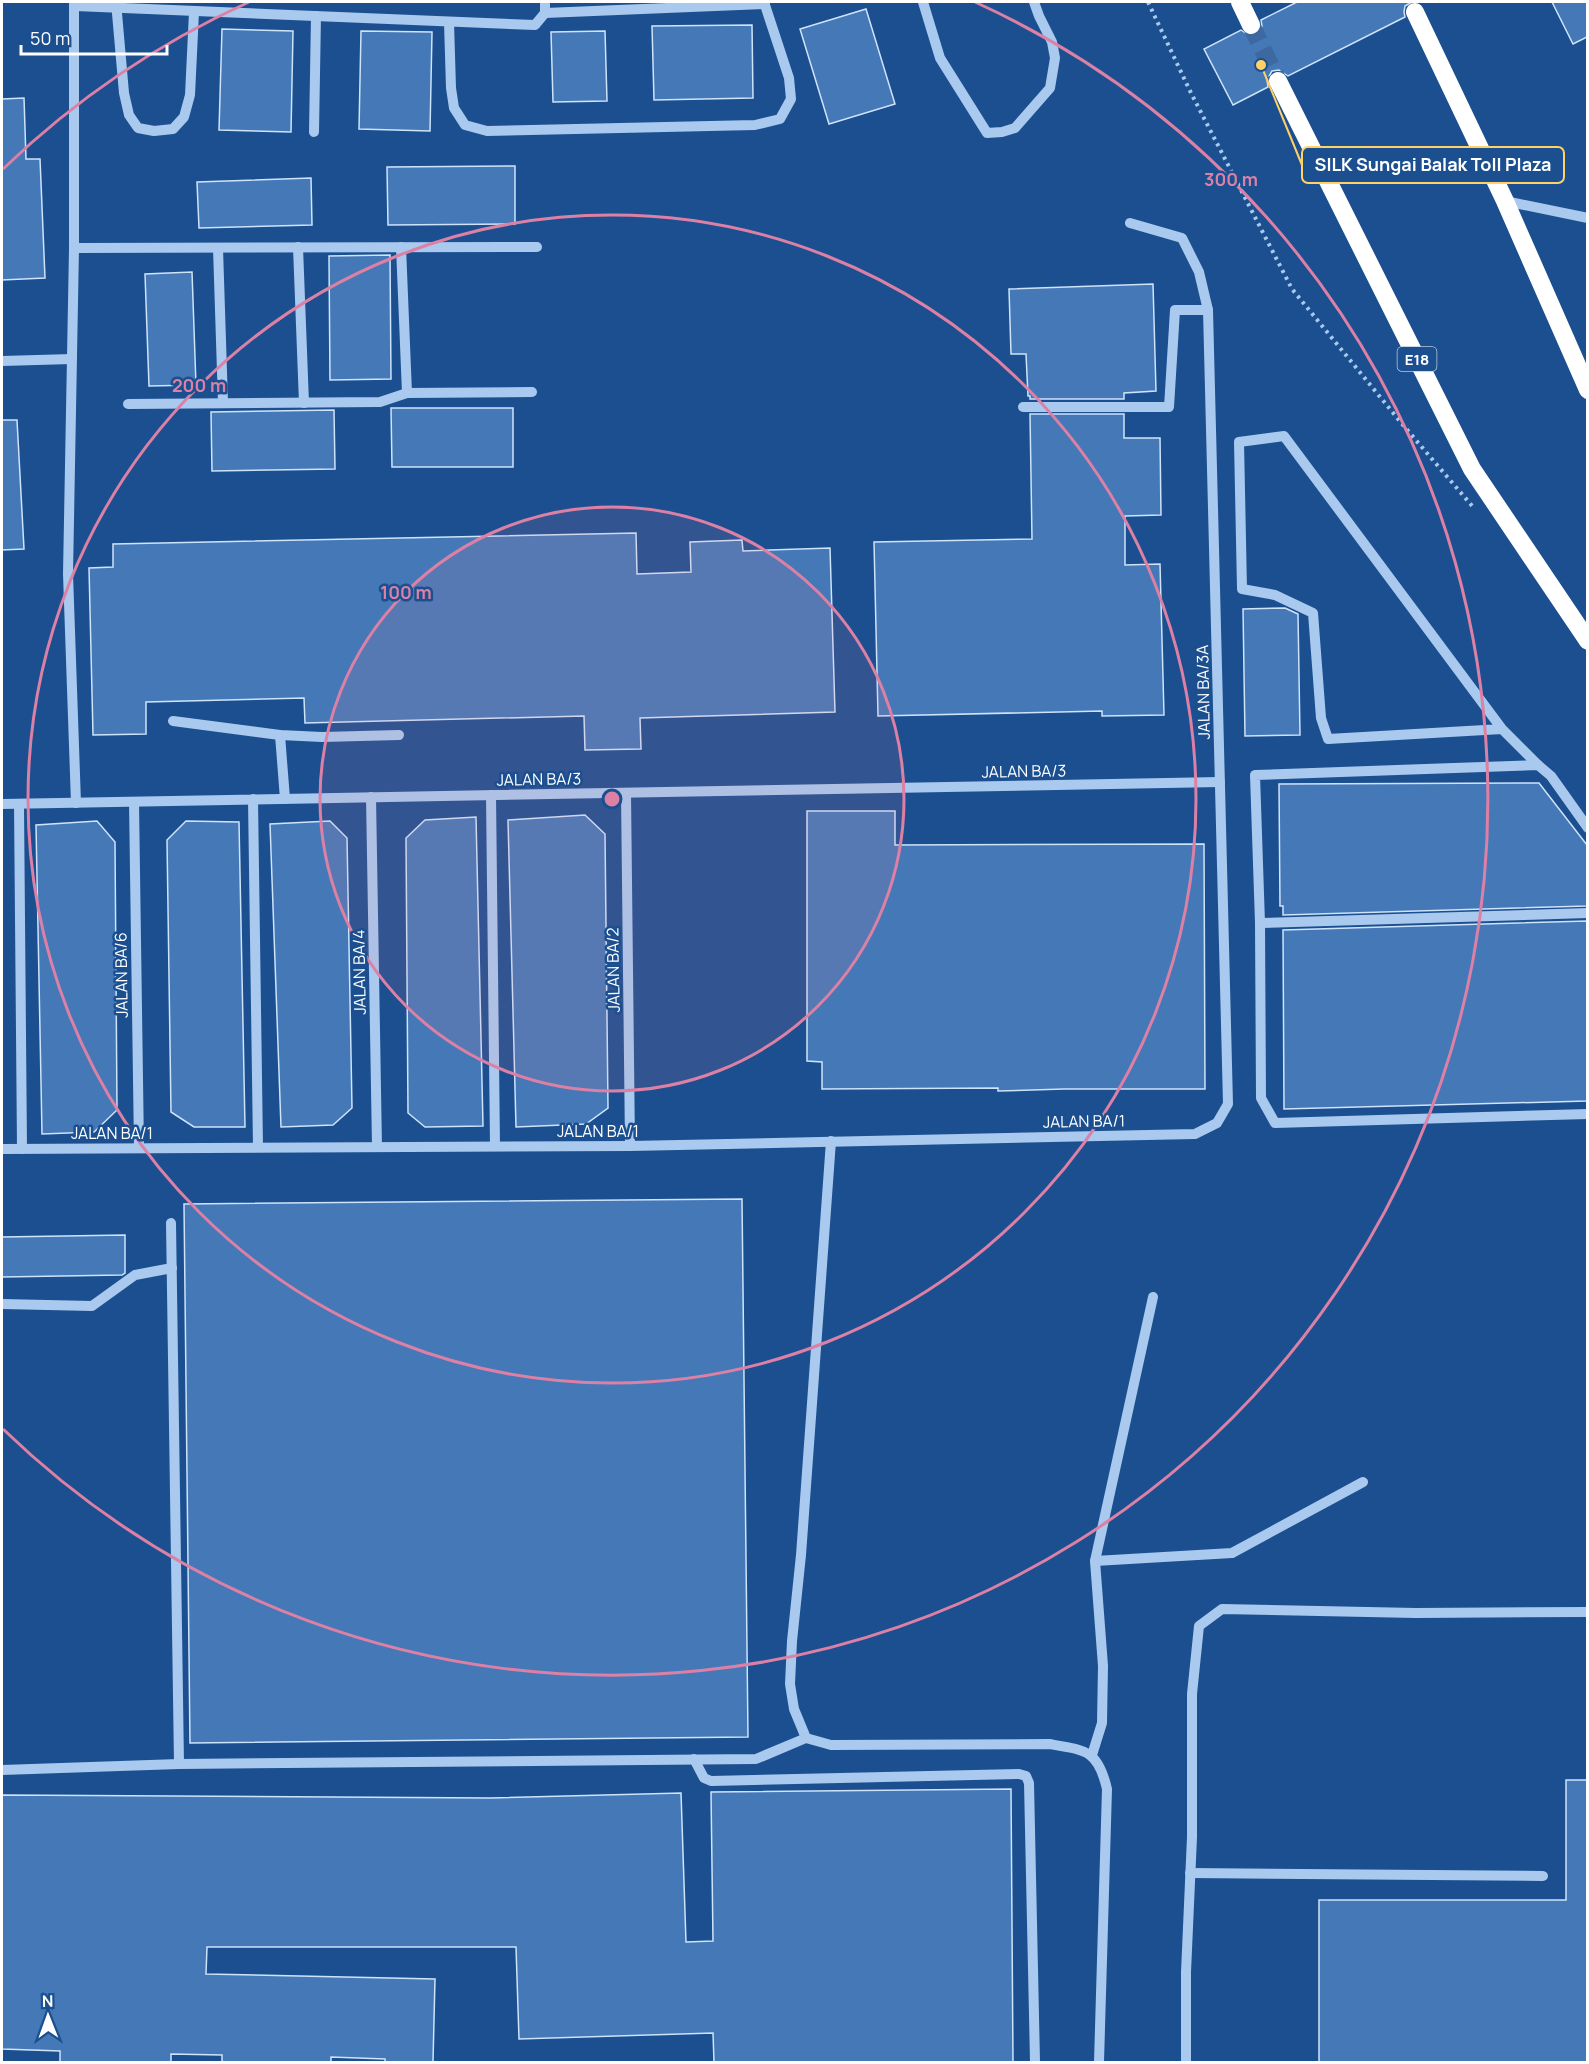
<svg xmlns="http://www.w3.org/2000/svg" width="1589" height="2064" font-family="Manrope,sans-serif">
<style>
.building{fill:#4478b7;stroke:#cfe3fa;stroke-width:1.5}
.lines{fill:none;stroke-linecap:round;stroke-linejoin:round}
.highway-tunnel{stroke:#3d69a0;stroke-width:18;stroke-dasharray:18 9;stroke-linecap:butt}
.path{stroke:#a9c9ee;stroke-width:4;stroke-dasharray:3 4.5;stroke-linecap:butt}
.minor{stroke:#a9c9ee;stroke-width:10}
.highway{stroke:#fff;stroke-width:18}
.ring{fill:none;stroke:#dd80a5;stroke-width:3}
.labels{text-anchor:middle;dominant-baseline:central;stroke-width:5;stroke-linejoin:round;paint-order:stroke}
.shield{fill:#1b4f8f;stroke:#bbcadd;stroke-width:1.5}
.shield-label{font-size:15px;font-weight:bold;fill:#fff}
.street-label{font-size:16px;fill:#fff;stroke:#1b4f8f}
.centre{fill:#dd80a5;stroke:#1b4f8f;stroke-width:3}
.ring-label{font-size:18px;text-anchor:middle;font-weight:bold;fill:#dd80a5;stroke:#1b4f8f;stroke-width:5;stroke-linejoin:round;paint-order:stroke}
.leader{fill:none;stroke:#ffd166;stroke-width:2}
.callout-dot{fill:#ffd166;stroke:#1b4f8f;stroke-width:2}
.callout{fill:#1b4f8f;stroke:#ffd166;stroke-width:2}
.callout-label{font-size:18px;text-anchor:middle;font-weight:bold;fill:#fff}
</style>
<rect width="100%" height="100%" fill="#1b4f8f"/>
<g class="building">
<path d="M1297 2H1412L1405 6 1404 12 1405 17 1288 76 1279 70 1272 71 1267 80 1268 87 1233 105 1204 49 1241 30 1250 36 1256 35 1262 26 1261 20Z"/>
<path d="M1552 2H1587V37L1573 44Z"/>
<path d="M866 9 895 104 829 124 800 29Z"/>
<path d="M752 25 753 98 654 100 652 26Z"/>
<path d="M222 29 293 31 291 132 219 130Z"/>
<path d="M361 31 432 32 430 131 359 129Z"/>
<path d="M605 31 607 101 553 102 551 32Z"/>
<path d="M24 98 26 159H40L45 278 2 280V99Z"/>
<path d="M515 166V224L388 225 387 167Z"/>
<path d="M311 178 312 225 199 228 197 182Z"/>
<path d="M390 255 391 379 330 380 329 256Z"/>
<path d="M192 272 196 385 149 386 145 274Z"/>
<path d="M1153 284 1156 391 1124 393V399H1030V396H1028L1026 354H1011L1009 289Z"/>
<path d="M391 408H513V467H392Z"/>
<path d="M334 410 335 469 212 471 211 412Z"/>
<path d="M1030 414H1124V438H1160L1161 515 1125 516V565L1160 564 1164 715 1102 716V711L878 716 874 542 1032 539Z"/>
<path d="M2 420H17L24 549 2 550Z"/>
<path d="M636 533 637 574 691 572 690 542 742 540 743 551 830 548 835 712 640 718 641 749 585 750 584 716 305 723 304 698 146 702V734L93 735 89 568 113 567V544Z"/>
<path d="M1285 608 1298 614 1300 735 1245 736 1243 609Z"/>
<path d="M1539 783 1587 845V906L1283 915V906H1280L1279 784Z"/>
<path d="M807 811H895V845L1204 844 1205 1089H1064L998 1091V1088L822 1089V1062L807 1061Z"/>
<path d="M585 815 605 834 608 1108 586 1124 516 1127 508 820Z"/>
<path d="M476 817 483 1126 425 1127 408 1113 406 838 425 820Z"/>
<path d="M97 821 115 842 117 1110 94 1132 42 1134 36 825Z"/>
<path d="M186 821 239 822 245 1127H194L171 1112 167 840Z"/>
<path d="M330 821 347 838 352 1108 333 1125 281 1127 270 824Z"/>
<path d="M1587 921V1101L1284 1109 1283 930Z"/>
<path d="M742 1199 748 1737 190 1743 184 1204Z"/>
<path d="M125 1235V1273L122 1275 2 1277V1237Z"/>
<path d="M1566 1780H1587V2062H1319V1900H1566Z"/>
<path d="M1011 1789 1013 2062H714L713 2033 519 2039 516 1947H207L206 1974 435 1979 433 2062H385V2059L331 2057V2062H222V2055L171 2054V2062H60V2051L2 2049V1795L490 1798 681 1793 686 1942 713 1941 711 1792Z"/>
</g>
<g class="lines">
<path class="highway-tunnel" d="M1251 25 1278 81"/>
<path class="path" d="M1148 2 1191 93 1292 289 1403 425 1473 507"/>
<g class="minor">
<path d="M74 2V248L68 574 76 803"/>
<path d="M116 2 124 93 129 115 138 128 154 131 173 129 184 117 190 95 194 12"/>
<path d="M923 2 940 58 987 133 1002 132 1015 128 1050 88 1055 58 1052 42 1039 16 1034 2"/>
<path d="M75 6 535 25 545 13V2"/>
<path d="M545 13 765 4"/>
<path d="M449 22 451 88 454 108 465 125 487 131 755 125 780 119 791 99 789 78 764 2"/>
<path d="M314 132 316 16"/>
<path d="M1505 201 1588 218"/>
<path d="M298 247 304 403"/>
<path d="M74 248 537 247"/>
<path d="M218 248 223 403"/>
<path d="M2 361 72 359"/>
<path d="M407 393 532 392"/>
<path d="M128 404 380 402 407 393 401 247"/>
<path d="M1023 407H1169L1175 310H1208"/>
<path d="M173 721 280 735 322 737 399 735"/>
<path d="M1502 729 1328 739 1321 718 1313 613 1275 595 1242 589 1239 442 1284 436 1502 729 1538 765"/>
<path d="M280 735 285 799"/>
<path d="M626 793 630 1146"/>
<path d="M491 795 495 1146"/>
<path d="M371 797 377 1147"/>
<path d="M253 799 258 1147"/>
<path d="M134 802 139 1148"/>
<path d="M2 804 1220 782"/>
<path d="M19 804 22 1149"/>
<path d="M1588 828 1551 776 1538 765 1255 775 1260 923 1261 1098 1275 1123 1588 1114"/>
<path d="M1260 923 1588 913"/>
<path d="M831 1141 801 1555 792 1641 790 1684 794 1709 806 1738 831 1745 1049 1744C1086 1750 1098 1750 1107 1789L1099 2062"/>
<path d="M2 1149 630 1146 1195 1134 1217 1123 1228 1104 1208 310 1199 272 1182 238 1130 223"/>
<path d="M171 1223 179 1764"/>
<path d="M2 1304 92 1306 135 1275 172 1268"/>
<path d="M1095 1561 1232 1553 1363 1482"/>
<path d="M1092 1755 1102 1723 1103 1666 1095 1561 1153 1297"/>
<path d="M694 1759 704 1778 711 1781 1019 1774 1026 1776 1029 1783 1035 2062"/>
<path d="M2 1770 179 1764 756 1759 806 1738"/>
<path d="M1190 1873 1543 1876"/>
<path d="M1186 2062V1972L1192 1837V1694L1199 1626 1222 1609 1416 1613 1588 1612"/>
</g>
<g class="highway">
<path d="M1240 2 1251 25"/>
<path d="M1415 12 1505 201 1588 390"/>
<path d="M1278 81 1472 469 1588 641"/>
</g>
</g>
<circle cx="612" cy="799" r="292" fill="#dd80a5" fill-opacity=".12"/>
<g class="ring">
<circle cx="612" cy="799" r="292"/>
<circle cx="612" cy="799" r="584"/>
<path d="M3 169A876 876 0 0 1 249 2M975 2A876 876 0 1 1 3 1429"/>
</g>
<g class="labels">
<rect class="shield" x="1397.5" y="347" width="39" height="24" rx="4.5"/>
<g class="shield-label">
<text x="1417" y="359">E18</text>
</g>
<g class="street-label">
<text transform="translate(1203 692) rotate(-91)">JALAN BA/3A</text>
<text transform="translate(1024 771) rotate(-1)">JALAN BA/3</text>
<text transform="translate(539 779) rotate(-1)">JALAN BA/3</text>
<text transform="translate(613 970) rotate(-91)">JALAN BA/2</text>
<text transform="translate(359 972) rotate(-91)">JALAN BA/4</text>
<text transform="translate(121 975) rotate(-91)">JALAN BA/6</text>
<text transform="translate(1084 1121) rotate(-1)">JALAN BA/1</text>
<text x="598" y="1131">JALAN BA/1</text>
<text x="112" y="1133">JALAN BA/1</text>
</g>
</g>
<circle cx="612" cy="799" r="9" class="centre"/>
<g class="ring-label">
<text x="1231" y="186">300 m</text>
<text x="199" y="392">200 m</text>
<text x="406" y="599">100 m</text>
</g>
<path class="leader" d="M1261 65L1302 165"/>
<circle class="callout-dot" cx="1261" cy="65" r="6"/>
<rect class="callout" x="1302" y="147" width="262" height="36" rx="6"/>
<g class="callout-label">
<text x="1433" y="171">SILK Sungai Balak Toll Plaza</text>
</g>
<rect width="1589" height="2064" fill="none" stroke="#ffffff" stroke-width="6"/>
<g transform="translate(48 2016) rotate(359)" stroke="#1b4f8f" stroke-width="4.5" paint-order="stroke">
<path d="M0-4.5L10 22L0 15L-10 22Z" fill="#ffffff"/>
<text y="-9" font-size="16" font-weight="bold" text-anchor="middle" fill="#ffffff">N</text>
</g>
<path d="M21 45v9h146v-9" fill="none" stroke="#ffffff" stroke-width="3"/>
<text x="30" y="45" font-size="18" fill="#ffffff" stroke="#1b4f8f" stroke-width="4.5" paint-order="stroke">50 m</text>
</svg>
